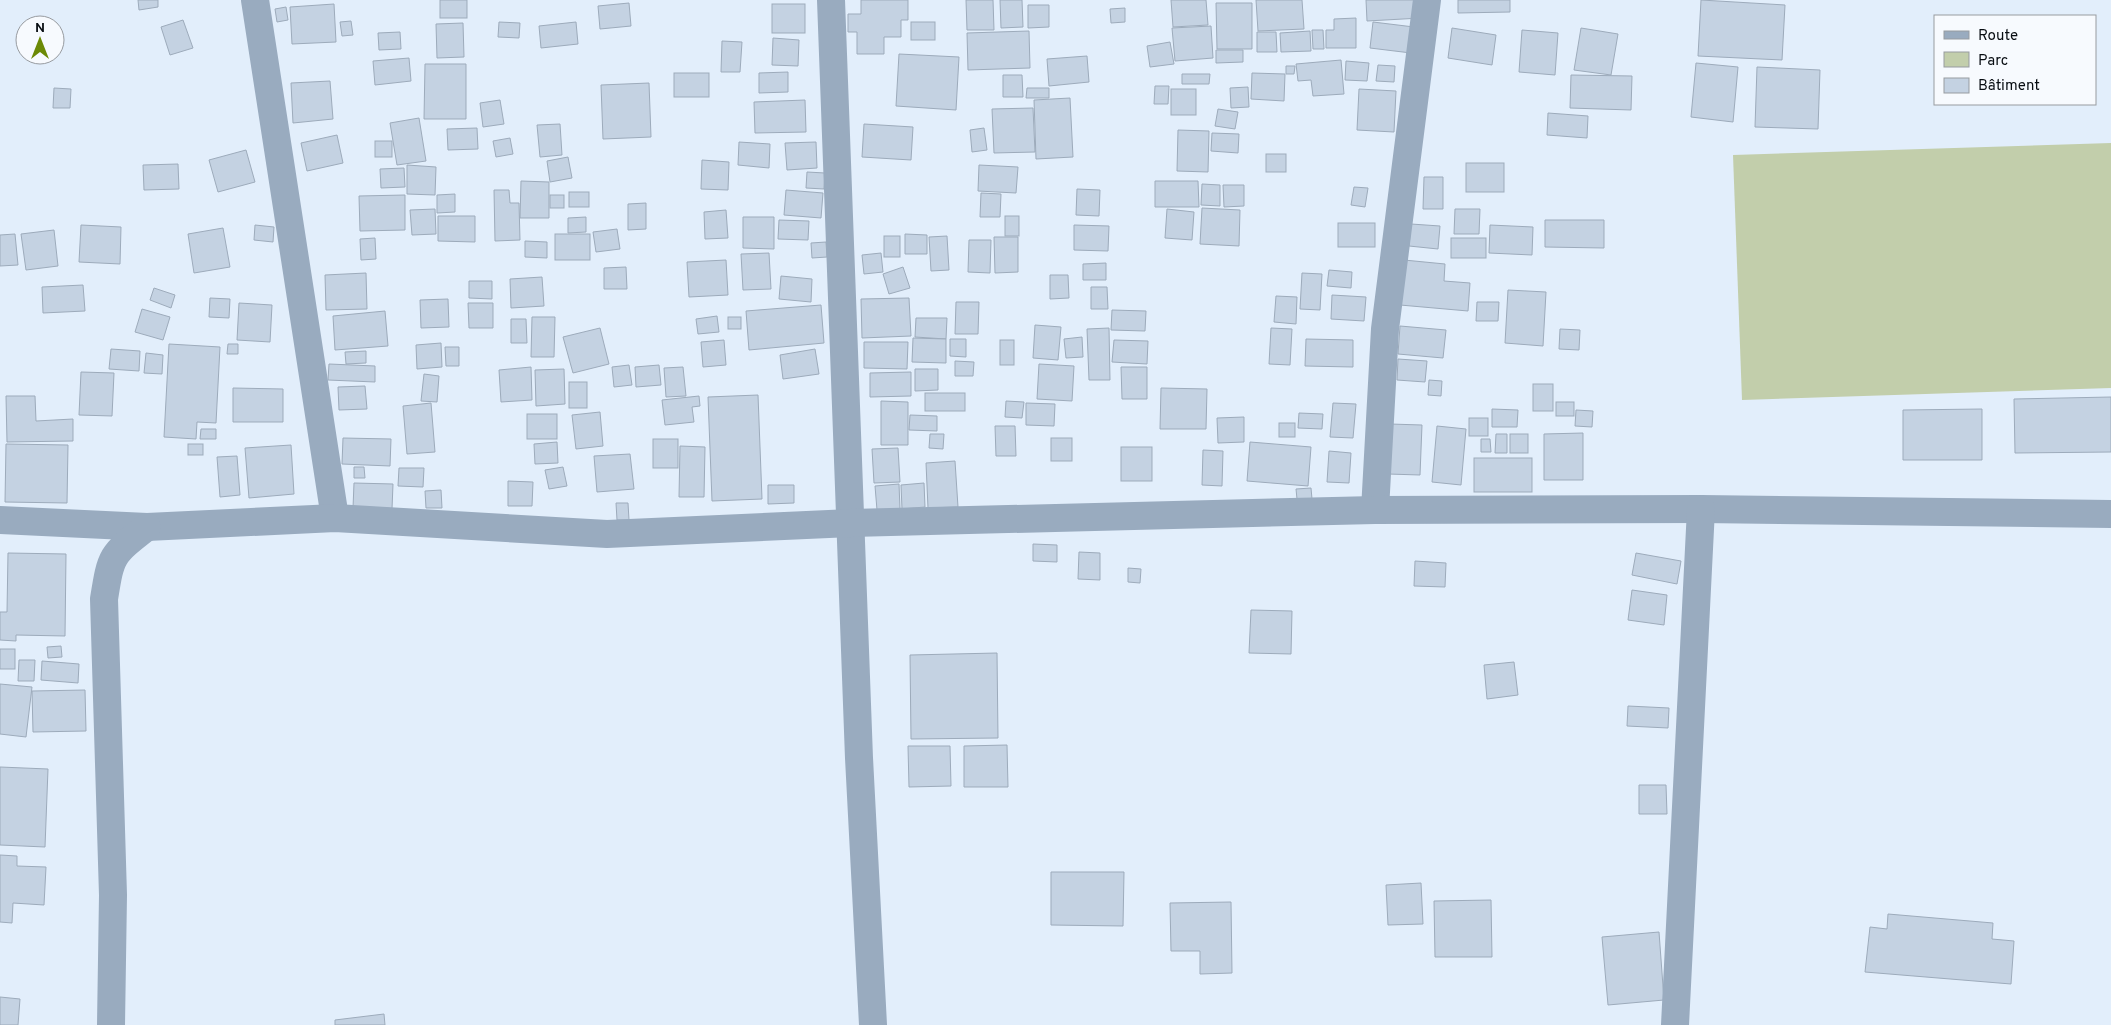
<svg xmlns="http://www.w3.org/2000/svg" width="2111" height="1025" font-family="Overpass,sans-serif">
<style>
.green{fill:#c2ceab}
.building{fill:#c4d2e2;stroke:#9dabbb}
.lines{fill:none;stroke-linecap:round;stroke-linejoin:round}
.minor{stroke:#99abbf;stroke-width:28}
</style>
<rect width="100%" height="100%" fill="#e2eefb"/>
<path class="green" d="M2111 143V388L1742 400 1733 155Z"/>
<g class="building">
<path d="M138 0H158V7L139 10Z"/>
<rect x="440" y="0" width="27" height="18"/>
<path d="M861 0H908V20H901V37H884V54H857V32H848V14H861Z"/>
<path d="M966 0H993L994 30H967Z"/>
<path d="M1000 0H1022L1023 27 1001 28Z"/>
<path d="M1171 0H1206L1208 25 1173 27Z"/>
<path d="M1256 0H1302L1304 29 1258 31Z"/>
<path d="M1366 0H1419L1421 18 1367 21Z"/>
<path d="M1458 0H1510V12L1458 13Z"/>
<path d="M1701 0 1785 5 1782 60 1698 56Z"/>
<path d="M629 3 631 26 600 29 598 6Z"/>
<path d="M1216 3H1252V49H1217Z"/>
<path d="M334 4 336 42 292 44 290 7Z"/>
<rect x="772" y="4" width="33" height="29"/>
<path d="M1028 5H1049V27L1028 28Z"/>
<path d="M286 7 288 20 277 22 275 9Z"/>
<path d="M1125 8V22L1111 23 1110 9Z"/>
<path d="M1356 18V48H1326V30H1334V19Z"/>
<path d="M183 20 193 48 170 55 161 27Z"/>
<path d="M351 21 353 35 342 36 340 22Z"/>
<path d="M499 22 520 23 519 38 498 37Z"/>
<path d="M576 22 578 44 541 48 539 26Z"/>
<rect x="911" y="22" width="24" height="18"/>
<path d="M1373 22 1414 27 1411 53 1370 48Z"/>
<path d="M463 23 464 57 437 58 436 24Z"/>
<path d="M1211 26 1213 58 1175 61 1172 28Z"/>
<path d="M1452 28 1496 35 1492 65 1448 58Z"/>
<path d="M1581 28 1618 34 1611 75 1574 70Z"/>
<path d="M1312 30H1323L1324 49H1313Z"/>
<path d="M1522 30 1558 33 1555 75 1519 72Z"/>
<path d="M1029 31 1030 68 968 70 967 33Z"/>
<path d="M1310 31 1311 51 1281 52 1280 33Z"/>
<path d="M400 32 401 49 379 50 378 33Z"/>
<path d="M1257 32H1276L1277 52H1257Z"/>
<path d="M773 38 799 40 798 66 772 65Z"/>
<path d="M722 41 742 42 740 72H721Z"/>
<path d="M1170 42 1174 64 1150 67 1147 46Z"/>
<path d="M1216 50H1243V62L1216 63Z"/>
<path d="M899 54 959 57 956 110 896 106Z"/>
<path d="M1087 56 1089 82 1049 86 1047 59Z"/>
<path d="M409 58 411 81 375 85 373 61Z"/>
<path d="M1341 60 1344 94 1313 96 1311 80 1298 81 1296 64Z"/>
<path d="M1346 61 1369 63 1367 81 1345 80Z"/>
<path d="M1696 63 1738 67 1733 122 1691 117Z"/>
<path d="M425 64H466V119H424Z"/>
<path d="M1378 65 1395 66 1394 82 1376 81Z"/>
<path d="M1286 66H1295L1294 74H1286Z"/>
<path d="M1757 67 1820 70 1818 129 1755 127Z"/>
<path d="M788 72V92L759 93V73Z"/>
<rect x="674" y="73" width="35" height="24"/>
<path d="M1252 73 1285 74 1284 101 1251 99Z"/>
<path d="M1182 74H1210L1209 84H1182Z"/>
<path d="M1003 75H1022L1023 97H1003Z"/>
<path d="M1571 75 1632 76 1631 110 1570 108Z"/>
<path d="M330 81 333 119 293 123 291 83Z"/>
<path d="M649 83 651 137 603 139 601 85Z"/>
<path d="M1155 86H1169L1168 104H1154Z"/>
<path d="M1248 87 1249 107 1231 108 1230 88Z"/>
<path d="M54 88 71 89 70 108H53Z"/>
<path d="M1027 88H1049V98H1026Z"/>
<rect x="1171" y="89" width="25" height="26"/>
<path d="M1359 89 1396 91 1394 132 1357 130Z"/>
<path d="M1070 98 1073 157 1036 159 1034 100Z"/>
<path d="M500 100 504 124 483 127 480 103Z"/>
<path d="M805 100 806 132 755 133 754 102Z"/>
<path d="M1033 108 1035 152 994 153 992 109Z"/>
<path d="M1218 109 1238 112 1235 129 1215 126Z"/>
<path d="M1548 113 1588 116 1587 138 1547 135Z"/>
<path d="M419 118 426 161 397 165 390 123Z"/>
<path d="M560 124 562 155 540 157 537 125Z"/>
<path d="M864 124 913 127 911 160 862 157Z"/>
<path d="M477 128 478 149 448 150 447 129Z"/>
<path d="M984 128 987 150 972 152 970 130Z"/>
<path d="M1178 130 1209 131 1208 172 1177 171Z"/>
<path d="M1212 133 1239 134 1238 153 1211 151Z"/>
<path d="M337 135 343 163 307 171 301 143Z"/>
<path d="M510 138 513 154 496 157 493 141Z"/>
<rect x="375" y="141" width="17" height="16"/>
<path d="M739 142 770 144 769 168 738 165Z"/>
<path d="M816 142 817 168 787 170 785 143Z"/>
<path d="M246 150 255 182 218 192 209 160Z"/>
<rect x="1266" y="154" width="20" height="18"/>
<path d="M568 157 572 178 550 182 547 161Z"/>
<path d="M702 160 729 162 728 190 701 189Z"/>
<rect x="1466" y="163" width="38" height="29"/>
<path d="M178 164 179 189 144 190 143 165Z"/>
<path d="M407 165 436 167 435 195 407 194Z"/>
<path d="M979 165 1018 167 1016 193 978 191Z"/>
<path d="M404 168 405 187 381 188 380 169Z"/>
<path d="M807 172 825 173 824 189 806 188Z"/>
<path d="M1424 177H1443V209H1423Z"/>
<path d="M521 181 549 182V218H520Z"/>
<path d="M1155 181H1198L1199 207H1155Z"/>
<path d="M1202 184 1220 185V206L1201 205Z"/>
<path d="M1223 185H1244V206L1224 207Z"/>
<path d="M1354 187 1368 188 1365 207 1351 205Z"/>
<path d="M1077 189 1100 190 1099 216 1076 215Z"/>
<path d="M494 190H509L510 203H519L520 240 495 241Z"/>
<path d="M786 190 823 193 821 218 784 215Z"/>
<rect x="569" y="192" width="20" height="15"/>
<path d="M981 193 1001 194 1000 217H980Z"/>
<path d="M455 194V212L437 213V195Z"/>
<path d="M405 195V230L360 231 359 196Z"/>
<rect x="550" y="195" width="14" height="13"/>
<path d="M646 203V229L628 230V204Z"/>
<path d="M1202 208 1240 210 1239 246 1200 244Z"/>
<path d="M435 209 436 234 412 235 410 210Z"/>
<path d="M1167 209 1194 212 1192 240 1165 238Z"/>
<path d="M1455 209H1480L1479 234H1454Z"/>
<path d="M726 210 728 238 705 239 704 212Z"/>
<path d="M438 216H475V242L438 241Z"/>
<rect x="1005" y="216" width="14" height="20"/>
<path d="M586 217V232L568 233V218Z"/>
<path d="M743 217H774V249L743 248Z"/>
<path d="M779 220 809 221 808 240 778 239Z"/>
<path d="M1545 220H1604V248L1545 247Z"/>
<rect x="1338" y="223" width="37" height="24"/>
<path d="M1411 224 1440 226 1438 249 1409 246Z"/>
<path d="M81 225 121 227 120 264 79 262Z"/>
<path d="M255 225 274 227 273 242 254 240Z"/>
<path d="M1074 225 1109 226 1108 251 1074 250Z"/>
<path d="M1490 225 1533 227 1532 255 1489 253Z"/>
<path d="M223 228 230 267 194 273 188 234Z"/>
<path d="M617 229 620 249 596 252 593 232Z"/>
<path d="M54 230 58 266 26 270 21 234Z"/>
<path d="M15 234 18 265 0 266V235Z"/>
<rect x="555" y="234" width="35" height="26"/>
<path d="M905 234 927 235V254H905Z"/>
<rect x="884" y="236" width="16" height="21"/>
<path d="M947 236 949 270 931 271 929 237Z"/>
<path d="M994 237H1018V272L995 273Z"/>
<path d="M375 238 376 259 361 260 360 239Z"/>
<rect x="1451" y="238" width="35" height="20"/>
<path d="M969 240H991L990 273 968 272Z"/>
<path d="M525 241 547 242V258L525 257Z"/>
<path d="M826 242 827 257 812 258 811 243Z"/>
<path d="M769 253 771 289 743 290 741 254Z"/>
<path d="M881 253 883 272 864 274 862 255Z"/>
<path d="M726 260 728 295 689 297 687 262Z"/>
<path d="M1404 260 1445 264 1444 281 1470 283 1468 311 1400 305Z"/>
<path d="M1106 263V280H1083V264Z"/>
<path d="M626 267 627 289H604V268Z"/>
<path d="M903 267 910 288 889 294 883 274Z"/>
<path d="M1329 270 1352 272 1351 288 1327 286Z"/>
<path d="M366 273 367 309 326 310 325 275Z"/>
<path d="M1302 273 1322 274 1320 310 1300 309Z"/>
<path d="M1050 275H1068L1069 298 1050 299Z"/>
<path d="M781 276 812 279 811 302 779 299Z"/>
<path d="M542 277 544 306 511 308 510 279Z"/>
<path d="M469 281H492V299L469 298Z"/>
<path d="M83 285 85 311 43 313 42 287Z"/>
<path d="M1091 287H1107L1108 309H1091Z"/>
<path d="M154 288 175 295 171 308 150 300Z"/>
<path d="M1508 290 1546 292 1543 346 1505 343Z"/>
<path d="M1332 295 1366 297 1364 321 1331 319Z"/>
<path d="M1276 296 1297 297 1296 324 1274 322Z"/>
<path d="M210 298 230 299 229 318 209 317Z"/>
<path d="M909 298 911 336 862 338 861 299Z"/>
<path d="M448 299 449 327 421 328 420 300Z"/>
<path d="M956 302H979L978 334H955Z"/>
<path d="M1477 302H1499L1498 321H1476Z"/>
<path d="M239 303 272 305 270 342 237 340Z"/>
<path d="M468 303H493V328H469Z"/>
<path d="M821 305 824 343 749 350 746 311Z"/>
<path d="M142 309 170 317 163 340 135 332Z"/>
<path d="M1112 310 1146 311 1145 331 1111 330Z"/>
<path d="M385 311 388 346 335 350 333 316Z"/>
<path d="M717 316 719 332 698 334 696 319Z"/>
<path d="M532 317H555L554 357H531Z"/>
<rect x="728" y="317" width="13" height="12"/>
<path d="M916 318H947L946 339 915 337Z"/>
<path d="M511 319H526L527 343H511Z"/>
<path d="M1035 325 1061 327 1058 360 1033 358Z"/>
<path d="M1400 326 1446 330 1443 358 1398 354Z"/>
<path d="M600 328 609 364 573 373 563 337Z"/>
<path d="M1109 328 1110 380H1089L1087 329Z"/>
<path d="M1271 328 1292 329 1290 365 1269 364Z"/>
<path d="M1560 329 1580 330 1579 350 1559 349Z"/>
<path d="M1082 337 1083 357 1066 358 1064 339Z"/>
<path d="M913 338 946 339V363L912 362Z"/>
<path d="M950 339H966V357L950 356Z"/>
<path d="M1306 339 1353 340V367L1305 366Z"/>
<path d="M724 340 726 365 703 367 701 342Z"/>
<rect x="1000" y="340" width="14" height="25"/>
<path d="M1114 340 1148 341 1147 364 1112 362Z"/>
<path d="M864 342H908L907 369 864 368Z"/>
<path d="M441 343 442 367 417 369 416 345Z"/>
<path d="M169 344 220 347 216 423 197 422 196 439 164 437Z"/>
<path d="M228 344H238V354H227Z"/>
<path d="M445 347H459V366H446Z"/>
<path d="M111 349 140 351 139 371 109 369Z"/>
<path d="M815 349 819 374 783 379 780 355Z"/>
<path d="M366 351V363L346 364 345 352Z"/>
<path d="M146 353 163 355 162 374 144 373Z"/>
<path d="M1398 359 1427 361 1425 382 1397 380Z"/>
<path d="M955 361 974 362 973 376H955Z"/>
<path d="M329 364 375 366V382L328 380Z"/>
<path d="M1039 364 1074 366 1072 401 1037 399Z"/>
<path d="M629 365 632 385 614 387 612 367Z"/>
<path d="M659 365 661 385 636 387 635 367Z"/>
<path d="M531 367 532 400 501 402 499 370Z"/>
<path d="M683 367 686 396 666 397 664 368Z"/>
<path d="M1121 367H1147V399H1122Z"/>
<path d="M564 369 565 404 536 406 535 370Z"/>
<path d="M915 369H938V390L915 391Z"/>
<path d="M81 372 114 373 112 416 79 415Z"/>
<path d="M911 372V396L870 397V373Z"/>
<path d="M424 374 439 376 437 402 421 401Z"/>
<path d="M1429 380 1442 381 1441 396 1428 395Z"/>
<rect x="569" y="382" width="18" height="26"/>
<rect x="1533" y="384" width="20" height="27"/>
<path d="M365 386 367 409 339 410 338 387Z"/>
<path d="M233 388 283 389V422H233Z"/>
<path d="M1161 388 1207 389 1206 429H1160Z"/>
<rect x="925" y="393" width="40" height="18"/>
<path d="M758 395 762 499 712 501 708 397Z"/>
<path d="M6 396H35L36 421 73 419V441L7 442Z"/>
<path d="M699 396 700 406 692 407 694 422 665 425 662 400Z"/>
<path d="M2111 397V452L2015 453 2014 399Z"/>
<path d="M881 401 908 402V445H881Z"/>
<path d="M1006 401 1024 402 1022 418 1005 417Z"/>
<rect x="1556" y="402" width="18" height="14"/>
<path d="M431 403 435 452 407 454 403 406Z"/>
<path d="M1026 403 1055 404 1054 426 1026 425Z"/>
<path d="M1333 403 1356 404 1353 438 1330 437Z"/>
<path d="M1492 409 1518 410 1517 427H1492Z"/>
<path d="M1982 409V460H1903V410Z"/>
<path d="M1576 410 1593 411 1592 427 1575 426Z"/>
<path d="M600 412 603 446 576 449 572 415Z"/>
<path d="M1299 413 1323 414 1322 429 1298 428Z"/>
<rect x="527" y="414" width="30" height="25"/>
<path d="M910 415 937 416V431L909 430Z"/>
<path d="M1244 417V442L1218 443 1217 418Z"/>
<rect x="1469" y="418" width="19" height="18"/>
<rect x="1279" y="423" width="16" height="14"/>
<path d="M1390 424 1422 425 1420 475 1388 474Z"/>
<path d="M995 426H1015L1016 456H996Z"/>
<path d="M1437 426 1466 429 1461 485 1432 482Z"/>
<path d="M201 429H216V439H200Z"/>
<path d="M1583 433V480H1544V434Z"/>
<path d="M930 434H944L943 449 929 448Z"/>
<path d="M1496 434H1507V453H1495Z"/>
<rect x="1510" y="434" width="18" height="19"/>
<path d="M343 438 391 439 390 466 342 464Z"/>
<rect x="1051" y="438" width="21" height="23"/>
<rect x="653" y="439" width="25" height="29"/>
<path d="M1481 439H1490L1491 452H1481Z"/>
<path d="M557 442 558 463 535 464 534 444Z"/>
<path d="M1250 442 1311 447 1308 486 1247 481Z"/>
<path d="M6 444 68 445 67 503 5 502Z"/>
<rect x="188" y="444" width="15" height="11"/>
<path d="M291 445 294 494 249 498 245 448Z"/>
<path d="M680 446 705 447 704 497H679Z"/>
<rect x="1121" y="447" width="31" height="34"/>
<path d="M898 448 900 482 874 483 872 449Z"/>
<path d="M1203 450 1223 451 1222 486 1202 485Z"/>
<path d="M1329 451 1351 453 1349 483 1327 482Z"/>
<path d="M630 454 634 489 597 492 594 456Z"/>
<path d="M237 456 240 495 220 497 217 457Z"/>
<rect x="1474" y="458" width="58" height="34"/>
<path d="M955 461 958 507 928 508 926 463Z"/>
<path d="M354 467H364L365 478H354Z"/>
<path d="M563 467 567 486 549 489 545 470Z"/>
<path d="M399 468H424L423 487 398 486Z"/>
<path d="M508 481 533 482 532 506H508Z"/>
<path d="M354 483 393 484 392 509 353 508Z"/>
<path d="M924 483 925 507 902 509 901 485Z"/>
<path d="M899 484 900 509 877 510 875 486Z"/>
<path d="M768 485H794V503L768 504Z"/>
<path d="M1311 488 1312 499H1297L1296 489Z"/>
<path d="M441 490 442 508H426L425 491Z"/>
<path d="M616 503H628L629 520H617Z"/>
<path d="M1033 544 1057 545V562L1033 561Z"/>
<path d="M1079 552 1100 553V580L1078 579Z"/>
<path d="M8 553 66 554 65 636 16 635V641L0 640V612H7Z"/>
<path d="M1636 553 1681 561 1677 584 1632 575Z"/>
<path d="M1415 561 1446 563 1445 587 1414 586Z"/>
<path d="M1128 568 1141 569 1140 583 1128 582Z"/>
<path d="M1632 590 1667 595 1664 625 1628 620Z"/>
<path d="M1251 610 1292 611 1291 654 1249 653Z"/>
<path d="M61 646 62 657 48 658 47 647Z"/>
<rect x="0" y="649" width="15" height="20"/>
<path d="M997 653 998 738 911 739 910 655Z"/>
<path d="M19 660H35L34 681H18Z"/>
<path d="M42 661 79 664 78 683 41 680Z"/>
<path d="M1514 662 1518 695 1487 699 1484 665Z"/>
<path d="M0 684 32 687 26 737 0 734Z"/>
<path d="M85 690 86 731 33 732 32 691Z"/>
<path d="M1628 706 1669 708 1668 728 1627 726Z"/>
<path d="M1007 745 1008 787H964V746Z"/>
<path d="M908 746H950L951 786 909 787Z"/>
<path d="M0 767 48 769 45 847 0 845Z"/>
<path d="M1639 785H1666L1667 814H1639Z"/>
<path d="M0 855 17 856V866L46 867 44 905 13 903 12 923 0 922Z"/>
<path d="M1051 872H1124L1123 926 1051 925Z"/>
<path d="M1421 883 1423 924 1388 925 1386 885Z"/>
<path d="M1491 900 1492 957H1435L1434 901Z"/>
<path d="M1231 902 1232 973 1200 974V951H1171L1170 903Z"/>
<path d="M1888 914 1993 923 1992 939 2014 941 2011 984 1865 972 1870 927 1887 929Z"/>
<path d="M1659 932 1664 1000 1608 1005 1602 937Z"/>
<path d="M0 997 20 999 18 1025H0Z"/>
<path d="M384 1014 385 1025H335V1020Z"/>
</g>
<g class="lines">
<g class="minor">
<path d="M255 0 335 518"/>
<path d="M831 0 859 758 873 1025"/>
<path d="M1375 510 1385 329 1427 0"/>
<path d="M0 520 147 527 335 518 607 534 851 523 1375 510 1701 509 2111 514"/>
<path d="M111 1025 113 895 104 599C111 555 111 555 147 527"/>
<path d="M1675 1025 1701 509"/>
</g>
</g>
<rect x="1934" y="15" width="162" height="90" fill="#f7fafe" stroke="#979ba0"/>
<rect x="1944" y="31" width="25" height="8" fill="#99abbf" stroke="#979ba0"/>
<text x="1978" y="40" font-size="15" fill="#080d12">Route</text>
<rect x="1944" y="52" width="25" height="15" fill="#c2ceab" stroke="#979ba0"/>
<text x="1978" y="65" font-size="15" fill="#080d12">Parc</text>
<rect x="1944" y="78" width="25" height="15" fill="#c4d2e2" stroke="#979ba0"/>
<text x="1978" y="90" font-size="15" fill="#080d12">Bâtiment</text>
<g transform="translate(40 40)"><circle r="24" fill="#f7fafe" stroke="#979ba0"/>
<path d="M0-4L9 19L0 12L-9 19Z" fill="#6c8a06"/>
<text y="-8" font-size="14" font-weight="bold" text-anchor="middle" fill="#080d12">N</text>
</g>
</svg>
